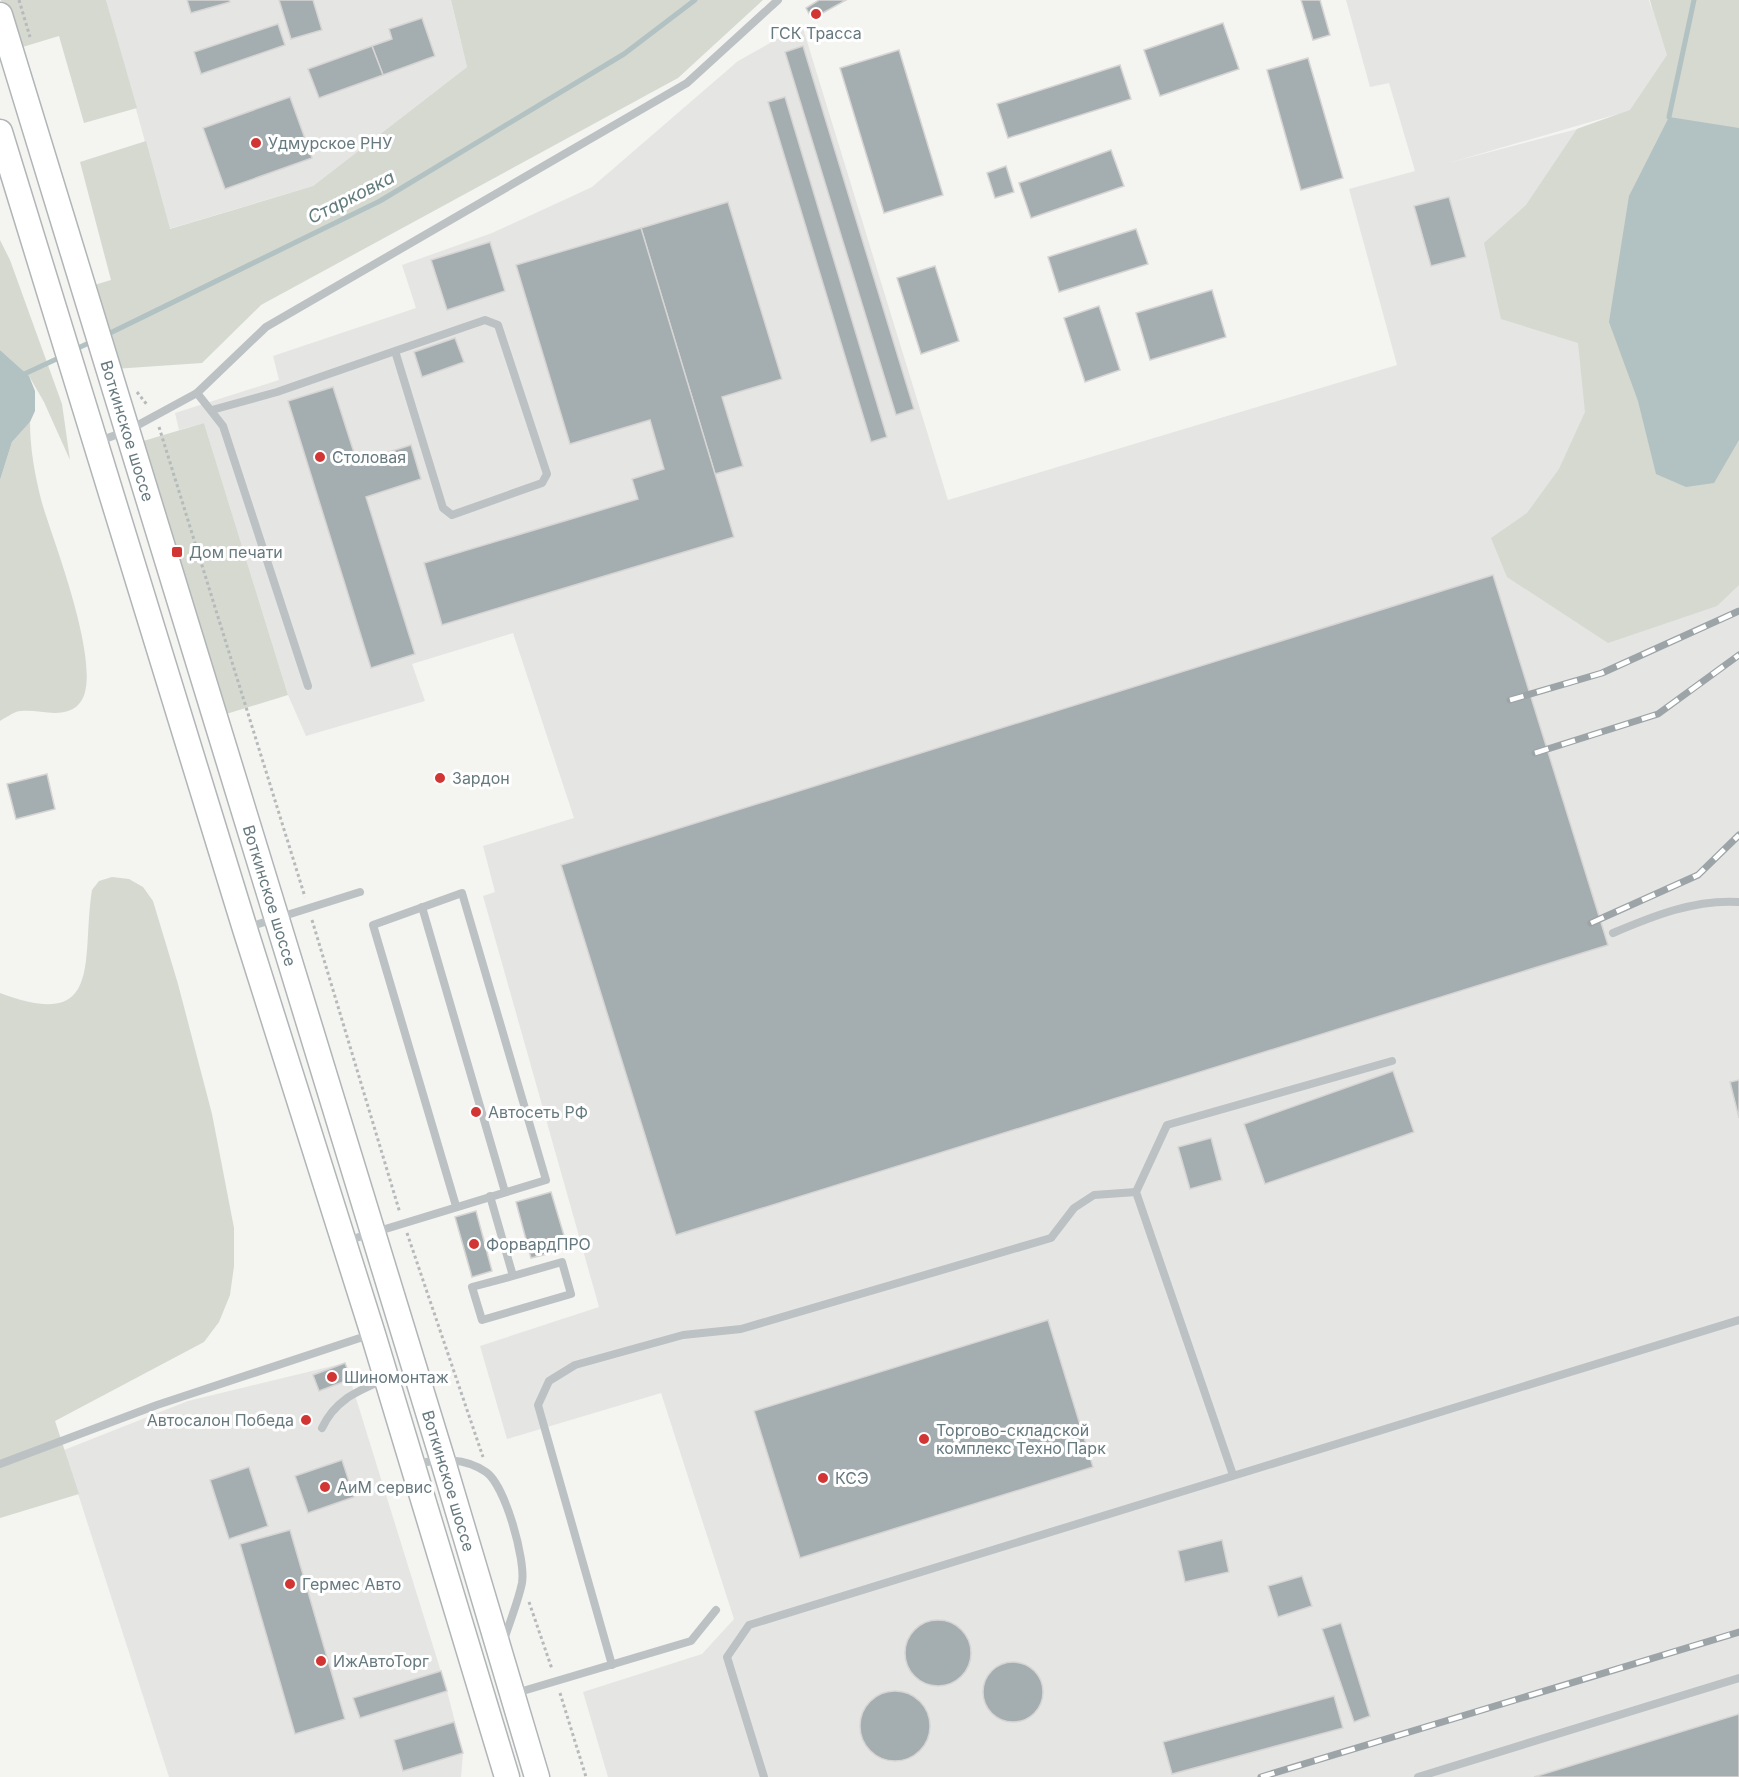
<svg xmlns="http://www.w3.org/2000/svg" width="1739" height="1777" font-family="Inter,sans-serif">
<style>
.built{fill:#e5e5e4;fill-rule:evenodd}
.green{fill:#d5d9d0}
.water{fill:#b2c1c2}
.lines{fill:none;stroke-linecap:round;stroke-linejoin:round}
.stream{stroke:#b2c1c2;stroke-width:5}
.building{fill:#a4adaf;stroke:#d6d5d4;stroke-width:1.5}
.primary-casing{stroke:#b0b5b7;stroke-width:27}
.path{stroke:#b6babb;stroke-width:3;stroke-dasharray:3 3;stroke-linecap:butt}
.service{stroke:#bcc1c3;stroke-width:8}
.primary{stroke:#fff;stroke-width:24}
.rail-casing{stroke:#9ca4a7;stroke-width:7}
.rail{stroke:#fff;stroke-width:4.5;stroke-dasharray:14;stroke-linecap:butt}
.poi-dot{fill:#d23634;stroke:#fff;stroke-width:2}
.labels{text-anchor:middle;dominant-baseline:central;stroke-width:6;stroke-linejoin:round;paint-order:stroke}
.poi-label{font-size:16px;fill:#66797f;stroke:#fff;text-anchor:start}
.street-label{font-size:16px;fill:#66797f;stroke:#fff}
.water-label{font-size:18px;font-style:italic;fill:#627b7c;stroke:#fff}
</style>
<rect width="100%" height="100%" fill="#f4f4f1"/>
<g class="built">
<path d="M106 0H451L467 67 313 186 169 229Z"/>
<path d="M1346 0H1649L1652 10 1650 0H1739V1777H608L583 1692 702 1654 734 1619 661 1393 507 1439 480 1346 599 1307 483 896 495 892 483 846 574 818 513 633 412 664 425 701 306 736 288 695 204 423 179 430 175 413 279 380 273 356 416 308 402 265 492 233 592 187 738 61 802 25 948 500 1397 365 1349 189 1415 171 1389 83 1370 87ZM1618 114 1577 129 1452 162Z"/>
<path d="M345 1363 447 1691 463 1753 461 1777H169L64 1450 188 1401Z"/>
</g>
<g class="green">
<path d="M1 0H106L137 108 84 123 59 36 16 49Z"/>
<path d="M451 0H763L678 78 261 305 202 363 114 369 91 286 111 280 80 162 146 141 170 229 313 186 467 67Z"/>
<path d="M1650 0H1739V585L1717 606 1608 643 1507 577 1491 538 1527 513 1559 469 1585 412 1578 343 1501 319 1484 243 1526 205 1577 129 1630 110 1667 55Z"/>
<path d="M0 240 10 260 62 404 70 460 44 402 29 376 0 350Z"/>
<path d="M30 422C30 449 35 476 42 503 52 538 108 678 78 705 61 721 36 707 16 712 11 714 5 718 0 721V480L12 442Z"/>
<path d="M204 423 288 695 223 715 140 442Z"/>
<path d="M112 877 129 879 143 887 153 901 178 984 212 1114 234 1228V1266L230 1295 219 1322 204 1342 55 1421 79 1494 0 1518V993C105 1033 81 959 92 890L99 881Z"/>
</g>
<g class="water">
<path d="M1669 117 1739 128V440L1714 483 1686 487 1656 474 1638 401 1609 322 1629 196Z"/>
<path d="M0 350 29 376 35 391V411L30 422 12 442 0 480Z"/>
</g>
<g class="lines">
<g class="stream">
<path d="M1669 117 1694 0"/>
<path d="M104 336 380 201 624 54 695 0"/>
<path d="M74 350 93 341"/>
<path d="M20 376 63 356"/>
</g>
</g>
<g class="building">
<path d="M187 0H229L230 2 191 13Z"/>
<path d="M279 0H313L322 30 291 39Z"/>
<path d="M819 0H846L812 19 806 8Z"/>
<path d="M1301 0H1320L1330 35 1313 40Z"/>
<path d="M422 18 435 56 383 75 372 46 392 39 389 29Z"/>
<path d="M1223 23 1239 69 1160 96 1144 50Z"/>
<path d="M278 24 285 45 201 74 194 52Z"/>
<path d="M372 46 383 75 319 98 308 69Z"/>
<path d="M803 46 914 409 896 415 785 52Z"/>
<path d="M899 50 943 195 884 213 840 68Z"/>
<path d="M1308 58 1343 178 1301 190 1267 70Z"/>
<path d="M1120 65 1131 99 1008 138 997 104Z"/>
<path d="M290 97 312 158 225 189 203 128Z"/>
<path d="M785 97 887 437 871 442 768 102Z"/>
<path d="M1111 150 1124 186 1031 218 1019 183Z"/>
<path d="M1006 166 1014 192 995 198 987 173Z"/>
<path d="M1449 197 1466 257 1431 266 1414 206Z"/>
<path d="M728 202 782 379 722 397 743 466 715 474 641 228Z"/>
<path d="M641 228 734 537 442 625 424 563 638 499 632 479 664 469 650 420 570 444 516 265Z"/>
<path d="M1136 229 1148 264 1059 292 1048 257Z"/>
<path d="M490 242 505 291 447 310 431 260Z"/>
<path d="M935 266 959 341 921 354 897 278Z"/>
<path d="M1212 290 1226 337 1150 360 1136 313Z"/>
<path d="M1099 306 1120 370 1085 382 1064 318Z"/>
<path d="M455 338 464 362 422 377 414 352Z"/>
<path d="M333 387 357 462 411 445 421 479 366 497 415 654 371 668 288 401Z"/>
<path d="M1493 575 1608 945 676 1235 561 865Z"/>
<path d="M47 774 55 809 16 819 7 784Z"/>
<path d="M1393 1071 1414 1132 1265 1184 1244 1124Z"/>
<path d="M1739 1080V1118L1730 1082Z"/>
<path d="M1211 1138 1222 1180 1190 1189 1178 1147Z"/>
<path d="M551 1192 568 1249 531 1258 516 1202Z"/>
<path d="M476 1211 492 1271 472 1277 455 1217Z"/>
<path d="M1048 1320 1093 1467 800 1558 754 1411Z"/>
<path d="M345 1363 351 1379 319 1391 313 1375Z"/>
<path d="M342 1460 354 1497 308 1513 295 1476Z"/>
<path d="M249 1467 268 1526 229 1539 210 1480Z"/>
<path d="M290 1530 345 1719 295 1734 240 1544Z"/>
<path d="M1222 1540 1229 1572 1185 1582 1178 1551Z"/>
<path d="M1302 1576 1312 1606 1278 1617 1268 1586Z"/>
<circle cx="938" cy="1653" r="33"/>
<path d="M1341 1623 1370 1716 1354 1722 1322 1629Z"/>
<circle cx="1013" cy="1692" r="30"/>
<path d="M441 1671 447 1691 360 1718 353 1698Z"/>
<circle cx="895" cy="1726" r="35"/>
<path d="M1334 1696 1343 1728 1172 1774 1163 1742Z"/>
<path d="M1739 1714V1777H1534Z"/>
<path d="M454 1722 463 1753 403 1771 394 1740Z"/>
</g>
<g class="lines">
<g class="primary-casing">
<g id="primary">
<path id="s1" d="M0 15 442 1458 537 1777"/>
<path d="M0 132 245 929 373 1334 507 1777"/>
</g>
</g>
<g class="path">
<path d="M19 0 30 37"/>
<path d="M137 392 148 406"/>
<path d="M159 427 305 897"/>
<path d="M312 920 400 1213"/>
<path d="M407 1233 483 1457"/>
<path d="M529 1602 552 1669"/>
<path d="M560 1693 586 1777"/>
</g>
<g class="service">
<path d="M197 393 223 426 308 686"/>
<path d="M212 410 277 392 395 351 443 508 452 515 542 483 547 474 498 325 485 320 395 351"/>
<path d="M99 441 127 431 197 393 266 327 687 83 778 0"/>
<path d="M422 907 505 1192"/>
<path d="M249 927 360 892"/>
<path d="M1613 933C1653 916 1695 899 1739 902"/>
<path d="M490 1196 513 1276 562 1262 571 1294 482 1320 472 1287 513 1276"/>
<path d="M346 1241 546 1180 462 893 373 925 456 1206"/>
<path d="M322 1428C335 1400 356 1392 383 1380"/>
<path d="M0 1464 157 1405 369 1335"/>
<path d="M416 1464C441 1459 464 1457 486 1472 505 1485 526 1560 522 1583 518 1602 510 1621 504 1640"/>
<path d="M1233 1475 1136 1192 1167 1125 1392 1061"/>
<path d="M612 1665 538 1405 549 1381 575 1365 683 1335 741 1329 1051 1238 1074 1208 1094 1195 1136 1192"/>
<path d="M516 1693 691 1641 716 1610"/>
<path d="M764 1777 727 1657 749 1625 1739 1320"/>
<path d="M1418 1777 1739 1678"/>
</g>
<use href="#primary" class="primary"/>
<g class="rail-casing">
<g id="rail">
<path d="M1510 700 1602 673 1739 611"/>
<path d="M1535 753 1658 714 1739 655"/>
<path d="M1591 923 1698 875 1739 835"/>
<path d="M1261 1777 1739 1632"/>
</g>
</g>
<use href="#rail" class="rail"/>
</g>
<g class="poi-dot">
<circle cx="816" cy="14" r="6"/>
<circle cx="256" cy="143" r="6"/>
<circle cx="320" cy="457" r="6"/>
<rect x="171" y="546" width="12" height="12" rx="3"/>
<circle cx="440" cy="778" r="6"/>
<circle cx="476" cy="1112" r="6"/>
<circle cx="474" cy="1244" r="6"/>
<circle cx="332" cy="1377" r="6"/>
<circle cx="306" cy="1420" r="6"/>
<circle cx="924" cy="1439" r="6"/>
<circle cx="823" cy="1478" r="6"/>
<circle cx="325" cy="1487" r="6"/>
<circle cx="290" cy="1584" r="6"/>
<circle cx="321" cy="1661" r="6"/>
</g>
<g class="labels">
<g class="poi-label">
<text x="816" y="33" text-anchor="middle">ГСК Трасса</text>
<text x="268" y="143">Удмурское РНУ</text>
<text x="332" y="457">Столовая</text>
<text x="189" y="552">Дом печати</text>
<text x="452" y="778">Зардон</text>
<text x="488" y="1112">Автосеть РФ</text>
<text x="486" y="1244">ФорвардПРО</text>
<text x="344" y="1377">Шиномонтаж</text>
<text x="294" y="1420" text-anchor="end">Автосалон Победа</text>
<text x="936" y="1430">Торгово-складской<tspan x="936" dy="18">комплекс Техно Парк</tspan></text>
<text x="835" y="1478">КСЭ</text>
<text x="337" y="1487">АиМ сервис</text>
<text x="302" y="1584">Гермес Авто</text>
<text x="333" y="1661">ИжАвтоТорг</text>
</g>
<g class="street-label">
<text stroke="none"><textPath href="#s1" startOffset="435">Воткинское шоссе</textPath></text>
<text stroke="none"><textPath href="#s1" startOffset="921">Воткинское шоссе</textPath></text>
<text stroke="none"><textPath href="#s1" startOffset="1533">Воткинское шоссе</textPath></text>
</g>
<g class="water-label">
<text transform="translate(351 197) rotate(-27)">Старковка</text>
</g>
</g>
</svg>
